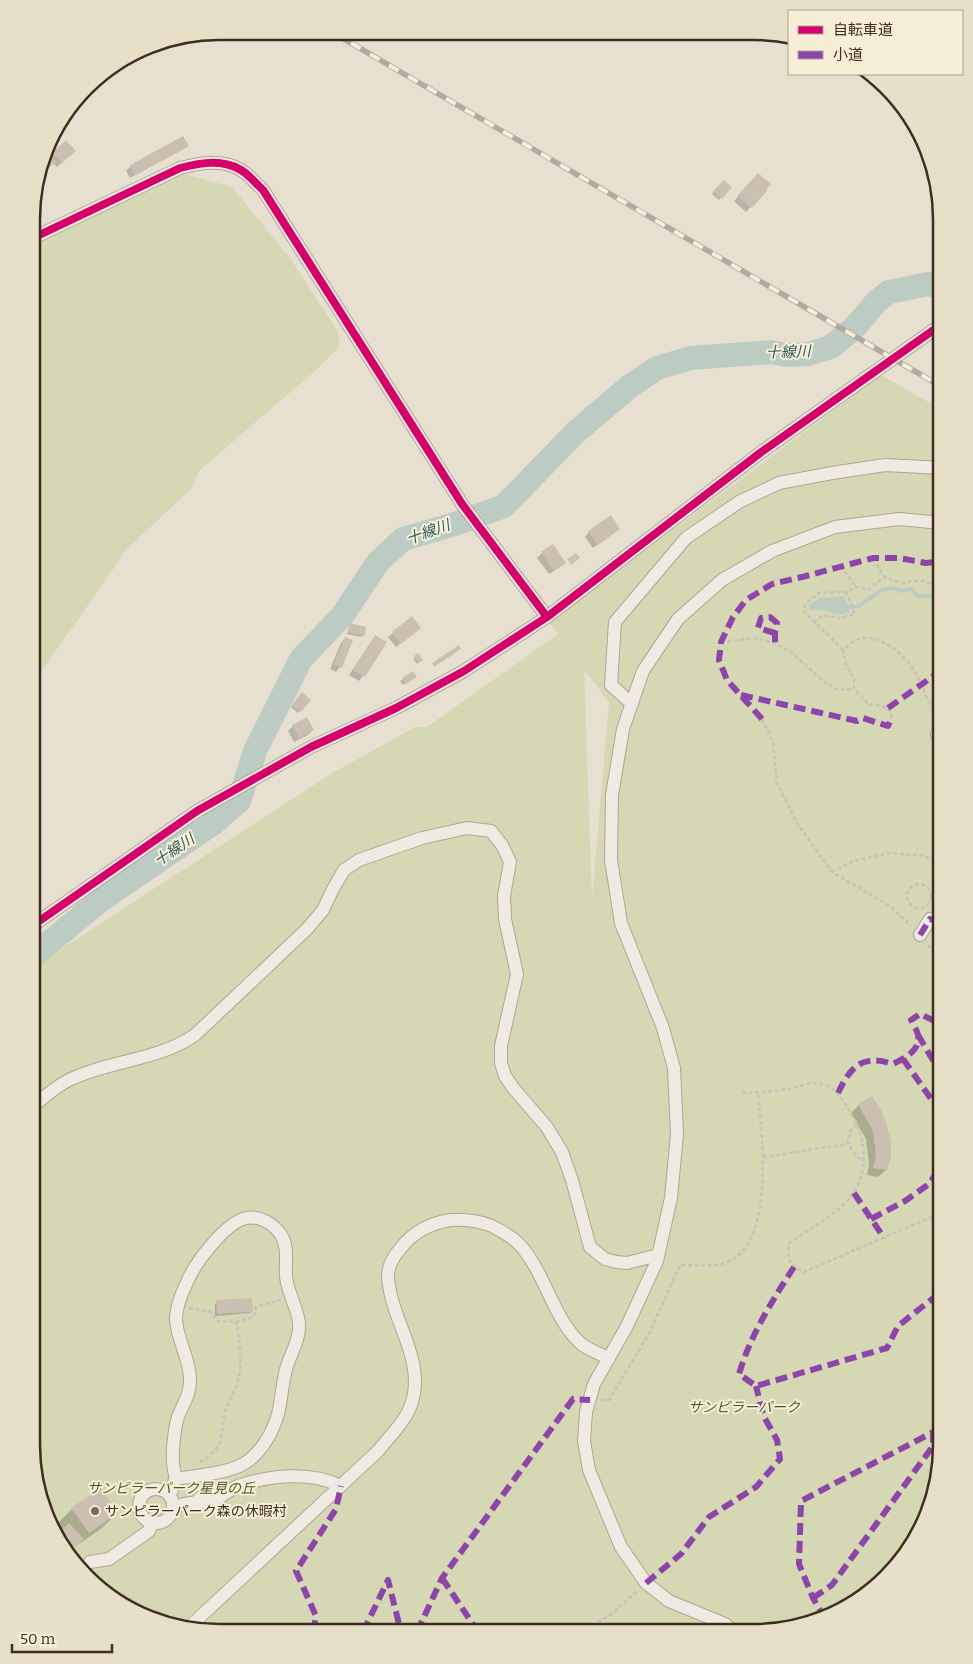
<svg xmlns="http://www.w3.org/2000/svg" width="973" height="1664" font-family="Bitter,'Noto Sans JP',serif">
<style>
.green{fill:#d6d7b3;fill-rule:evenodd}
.water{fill:#bcccc2}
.shadow{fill:#0003}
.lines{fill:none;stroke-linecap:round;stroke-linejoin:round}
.stream{stroke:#bcccc2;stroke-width:4}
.river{stroke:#bcccc2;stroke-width:24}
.building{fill:#cbbfb2}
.minor-casing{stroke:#ada599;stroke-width:14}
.path{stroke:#c8c2b9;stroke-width:2.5;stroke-dasharray:4 2.5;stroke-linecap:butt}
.minor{stroke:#efebe3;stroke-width:12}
.rail-casing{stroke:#afaaa2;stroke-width:5.5}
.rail{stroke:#f7eed8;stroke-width:4;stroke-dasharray:11;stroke-linecap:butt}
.quiet{stroke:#8e44ad;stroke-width:6;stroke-dasharray:12 6;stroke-linecap:butt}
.cycleway-casing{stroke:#f7eed8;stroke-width:11}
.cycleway{stroke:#d6006c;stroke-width:8}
.poi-dot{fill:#786c5e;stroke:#f7eed8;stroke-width:2}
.labels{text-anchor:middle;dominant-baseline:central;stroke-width:4;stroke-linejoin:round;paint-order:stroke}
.park-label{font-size:14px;font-style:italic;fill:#4d5a26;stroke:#f7eed8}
.poi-label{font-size:14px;fill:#3d2e20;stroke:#f7eed8;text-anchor:start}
.water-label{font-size:15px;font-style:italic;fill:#2f5d5a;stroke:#f7eed8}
.rim{fill:none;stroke:#3d2e20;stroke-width:2.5}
</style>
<rect width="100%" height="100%" fill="#e7e0d1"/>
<g class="green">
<path d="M181 173 232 187 290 258 338 332 340 346 316 370 199 471 192 488 128 548 32 685 33 239Z"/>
<path d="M881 375 942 410 941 1458 932 1506 903 1559 869 1594 826 1619 755 1633 194 1631 147 1618 104 1594 70 1559 45 1517 31 1445 32 968 334 772 415 727H427L558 634 549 622ZM584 670 609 702 592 900Z"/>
</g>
<path class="water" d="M844 596 850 612 838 615 823 610H809V605L822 597 830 598Z"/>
<g class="shadow">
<path d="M66 142 74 151 57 167 53 163 43 171 41 168 42 165Z"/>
<path d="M187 146 182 150 130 178 126 171 131 166Z"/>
<path d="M754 179 765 191 746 212 734 201Z"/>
<path d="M724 181 730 187 719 200 712 194Z"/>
<path d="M619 529 593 548 585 537 589 532Z"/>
<path d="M542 553 560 567 549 574 537 558Z"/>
<path d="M350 624 363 635 361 637 347 634Z"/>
<path d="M415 632 396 647 388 637 393 633Z"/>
<path d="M375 636 385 643 359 681 349 675Z"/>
<path d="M345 638 340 667 336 672 330 669 341 643Z"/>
<path d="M418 655 421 660 417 664 413 659Z"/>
<path d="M412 672 413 678 403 685 400 681Z"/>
<path d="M302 694 309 700 298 713 291 707Z"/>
<path d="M293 726 313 730 308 735 294 742 288 731Z"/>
<path d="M872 1098 886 1170 878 1177 867 1175 869 1164 866 1139 851 1113 859 1105Z"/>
<path d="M217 1302 252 1311 250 1313 215 1316V1304Z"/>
<path d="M72 1509 117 1513 102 1528 66 1553 57 1536 62 1531 57 1524Z"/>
</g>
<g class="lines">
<path class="stream" d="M844 607H857L882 590 893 588 901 591 911 589 918 596H932L942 599"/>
<path class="river" d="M32 957 101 900 215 822 239 801 255 751 301 659 342 616 378 562 403 539 455 524 504 506 576 432 630 386 657 368 691 358 771 352 787 355 808 354 831 347 855 327 877 301 889 292 928 284 937 286 942 290"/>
</g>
<g class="building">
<path d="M183 136 189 146 135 175 130 165Z"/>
<path d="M66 140 76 151 62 163 52 153Z"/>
<path d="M51 156 56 162 46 170 42 165V163Z"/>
<path d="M758 173 771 184 766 190 767 191 752 208 737 196Z"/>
<path d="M724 180 732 187 722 199 713 191Z"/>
<path d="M611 515 620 529 598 545 588 531Z"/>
<path d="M553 544 566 563 554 571 541 552Z"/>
<path d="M576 553 580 558 571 565 567 559Z"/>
<path d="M412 616 421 628 401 644 392 632Z"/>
<path d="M350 623 366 627 365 636 348 632Z"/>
<path d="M375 635 387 642 365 677 353 670Z"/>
<path d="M345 637 353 640 342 668 334 664Z"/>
<path d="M459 645 461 649 434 667 432 663Z"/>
<path d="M418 653 423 660 419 663 414 656Z"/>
<path d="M413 671 417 677 406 684 402 678Z"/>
<path d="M302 692 311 700 301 712 292 705Z"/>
<path d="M307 717 314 730 299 738 292 725Z"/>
<path d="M872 1096 881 1110 887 1126 891 1142V1157L887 1170 873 1168 876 1156 873 1131 858 1104Z"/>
<path d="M252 1298 253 1312 217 1314 216 1300Z"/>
<path d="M101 1488 118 1513 89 1533 71 1508Z"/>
<path d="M69 1523 84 1539 70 1551 56 1535Z"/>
</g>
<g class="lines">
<g class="minor-casing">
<g id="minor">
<path d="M33 238 180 168C199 163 221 159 239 169 248 173 256 184 263 190L462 504 547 617"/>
<path d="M632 704 611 685 615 622 686 538 739 502 779 483 832 473 885 465 942 468"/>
<path d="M942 739 937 734 942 725"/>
<path d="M32 926 197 811 311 747 396 708 464 671 547 617 760 453 942 324"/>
<path d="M920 935 930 919 942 923"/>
<path d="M32 1107C44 1097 55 1087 69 1080 110 1060 157 1061 195 1035L307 929 323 910 333 889 344 870 359 860 422 838 467 828 491 831 502 845 510 862 504 896 505 919 517 974 501 1046V1063L505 1076 514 1089 546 1126 562 1152 572 1180 590 1247 605 1259 616 1262 627 1263 658 1255"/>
<circle cx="156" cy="1506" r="17"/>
<path d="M170 1495C172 1489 175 1483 175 1477 175 1472 173 1467 173 1462 172 1450 174 1436 176 1424 179 1408 191 1398 190 1378 189 1357 177 1339 176 1320 176 1306 182 1293 188 1280 196 1262 225 1223 246 1218 259 1215 274 1224 281 1235 289 1247 285 1263 286 1276 287 1292 297 1306 299 1323 300 1339 292 1351 287 1366 282 1382 282 1398 278 1414 273 1432 261 1453 245 1463 230 1473 193 1476 175 1479"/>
<path d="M197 1501C206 1493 215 1486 227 1491"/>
<path d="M174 1509C185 1500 199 1504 211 1501 222 1498 228 1490 238 1486 270 1475 311 1471 341 1486"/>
<path d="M90 1562 109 1559 149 1531 152 1523"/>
<path d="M187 1629 378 1451C389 1437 405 1422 411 1405 427 1360 390 1320 388 1276 388 1266 394 1256 400 1249 413 1232 430 1223 451 1220 465 1219 479 1221 492 1226 501 1231 513 1237 520 1245 545 1273 552 1315 579 1342 586 1349 600 1354 609 1358"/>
<path d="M735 1633 725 1624 669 1601 646 1583 621 1547 589 1470 584 1441 586 1412 594 1384 627 1326 657 1261 671 1198 677 1134 674 1068 663 1028 621 923 611 860 612 795 623 729 643 671 678 619 722 580 772 551 835 527 899 519 942 523"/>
</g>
</g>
<g class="path">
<path d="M873 558 884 577"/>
<path d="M841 566 856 587"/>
<path d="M814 623 823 615 839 618 855 614 846 592"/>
<path d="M721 642 755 638 775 643 791 652 822 680 838 690 854 689"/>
<path d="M843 650C831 636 816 625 804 611L805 604 819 593 846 592 856 587 870 589 884 577 902 583 913 581H924L942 589"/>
<path d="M892 718 888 708 874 704 869 705 854 689V678L845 663 843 650C847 647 851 643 856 640 876 630 906 655 915 672 923 686 927 701 936 714"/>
<path d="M762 719 773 742 777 783 797 823 832 872 890 906 911 926"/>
<path d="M832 872 853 861 890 853 924 856 942 864"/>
<circle cx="919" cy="896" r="12"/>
<path d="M931 900 936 894 942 892"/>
<path d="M928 945 941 964"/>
<path d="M742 1093C757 1092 773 1092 788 1089 800 1087 812 1080 825 1085 838 1089 845 1104 852 1115 869 1144 869 1183 842 1206 826 1220 807 1231 789 1243 787 1260 789 1265 804 1272L941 1213"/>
<path d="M857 1124 850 1131 848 1144 857 1157 865 1161"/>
<path d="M763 1157 848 1144"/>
<path d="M189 1308 211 1312 217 1321 236 1322 254 1317 256 1307 280 1300"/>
<path d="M601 1400H609L650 1332 680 1265C691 1265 711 1267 722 1264 778 1248 761 1134 758 1092"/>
<path d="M200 1462C226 1446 219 1438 225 1413 227 1403 234 1394 237 1384 243 1367 240 1340 236 1322"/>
<path d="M581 1632 610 1615 637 1591"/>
</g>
<use href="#minor" class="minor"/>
<g class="rail-casing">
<path id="rail" d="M332 32 942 387"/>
</g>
<use href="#rail" class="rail"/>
<g class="quiet">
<path d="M928 333 942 340"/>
<path d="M775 633 758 628 761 618 770 617 777 623 775 633V643"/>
<path d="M741 695 857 721 863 718 888 726 892 718"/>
<path d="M888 708 942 670"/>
<path d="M762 719 727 680 719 660 721 642 733 617 746 600 772 584 806 576 873 558H899L926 563 942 561"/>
<path d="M942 739 937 734 942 725"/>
<path d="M920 935 930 919 942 923"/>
<path d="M918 1035 934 1062 941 1082"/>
<path d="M903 1059 941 1113"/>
<path d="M838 1093C851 1066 862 1054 893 1064 905 1058 921 1050 918 1035 917 1030 913 1024 911 1020L920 1014 941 1024"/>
<path d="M854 1193 884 1238"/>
<path d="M871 1219 905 1201 929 1184 941 1166"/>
<path d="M794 1267C772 1301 750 1336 739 1374L756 1386 887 1348 898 1326 941 1292"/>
<path d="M442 1578 478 1632"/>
<path d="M646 1583 681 1554 709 1517 756 1487 780 1459 777 1440 763 1415 756 1386"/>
<path d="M813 1598 832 1585 933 1446V1433"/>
<path d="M825 1619 813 1598 799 1564 801 1501 941 1428"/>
<path d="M313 1632 316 1616 296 1571 336 1509 341 1486"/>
<path d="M363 1632 388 1580 401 1632"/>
<path d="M417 1632 442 1578 573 1399 590 1400"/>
</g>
<g class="cycleway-casing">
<g id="cycleway">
<path d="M33 238 180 168C199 163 221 159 239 169 248 173 256 184 263 190L462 504 547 617"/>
<path d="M32 926 197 811 311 747 396 708 464 671 547 617 760 453 942 324"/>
</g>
</g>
<use href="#cycleway" class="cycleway"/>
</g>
<circle class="poi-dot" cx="95" cy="1511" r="5"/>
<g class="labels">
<g class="park-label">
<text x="744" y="1407">サンピラーパーク</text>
<text x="171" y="1488">サンピラーパーク星見の丘</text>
</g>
<g class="poi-label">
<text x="105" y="1511">サンピラーパーク森の休暇村</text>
</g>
<g class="water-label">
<text transform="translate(788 352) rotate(-2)">十線川</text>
<text transform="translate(428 532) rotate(-20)">十線川</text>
<text transform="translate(174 850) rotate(-34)">十線川</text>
</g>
</g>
<path d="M0 0H973V1664H0ZM219 40H754A179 179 0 0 1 933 219V1445A179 179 0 0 1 754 1624H219A179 179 0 0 1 40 1445V219A179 179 0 0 1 219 40Z" fill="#e8dfc9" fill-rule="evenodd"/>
<path class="rim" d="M219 40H754A179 179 0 0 1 933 219V1445A179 179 0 0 1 754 1624H219A179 179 0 0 1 40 1445V219A179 179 0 0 1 219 40Z"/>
<rect x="788" y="10" width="175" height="65" fill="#f7eed8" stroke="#ada18e"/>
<rect x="798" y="26" width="25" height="8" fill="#d6006c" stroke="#ada18e"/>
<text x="833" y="35" font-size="15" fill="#3d2e20">自転車道</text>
<rect x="798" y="51" width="25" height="8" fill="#8e44ad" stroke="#ada18e"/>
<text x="833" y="60" font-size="15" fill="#3d2e20">小道</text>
<path d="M12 1644v8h100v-8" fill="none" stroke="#3d2e20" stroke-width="2.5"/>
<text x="20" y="1644" font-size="15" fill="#3d2e20" stroke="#f7eed8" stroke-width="4" paint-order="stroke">50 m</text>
</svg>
